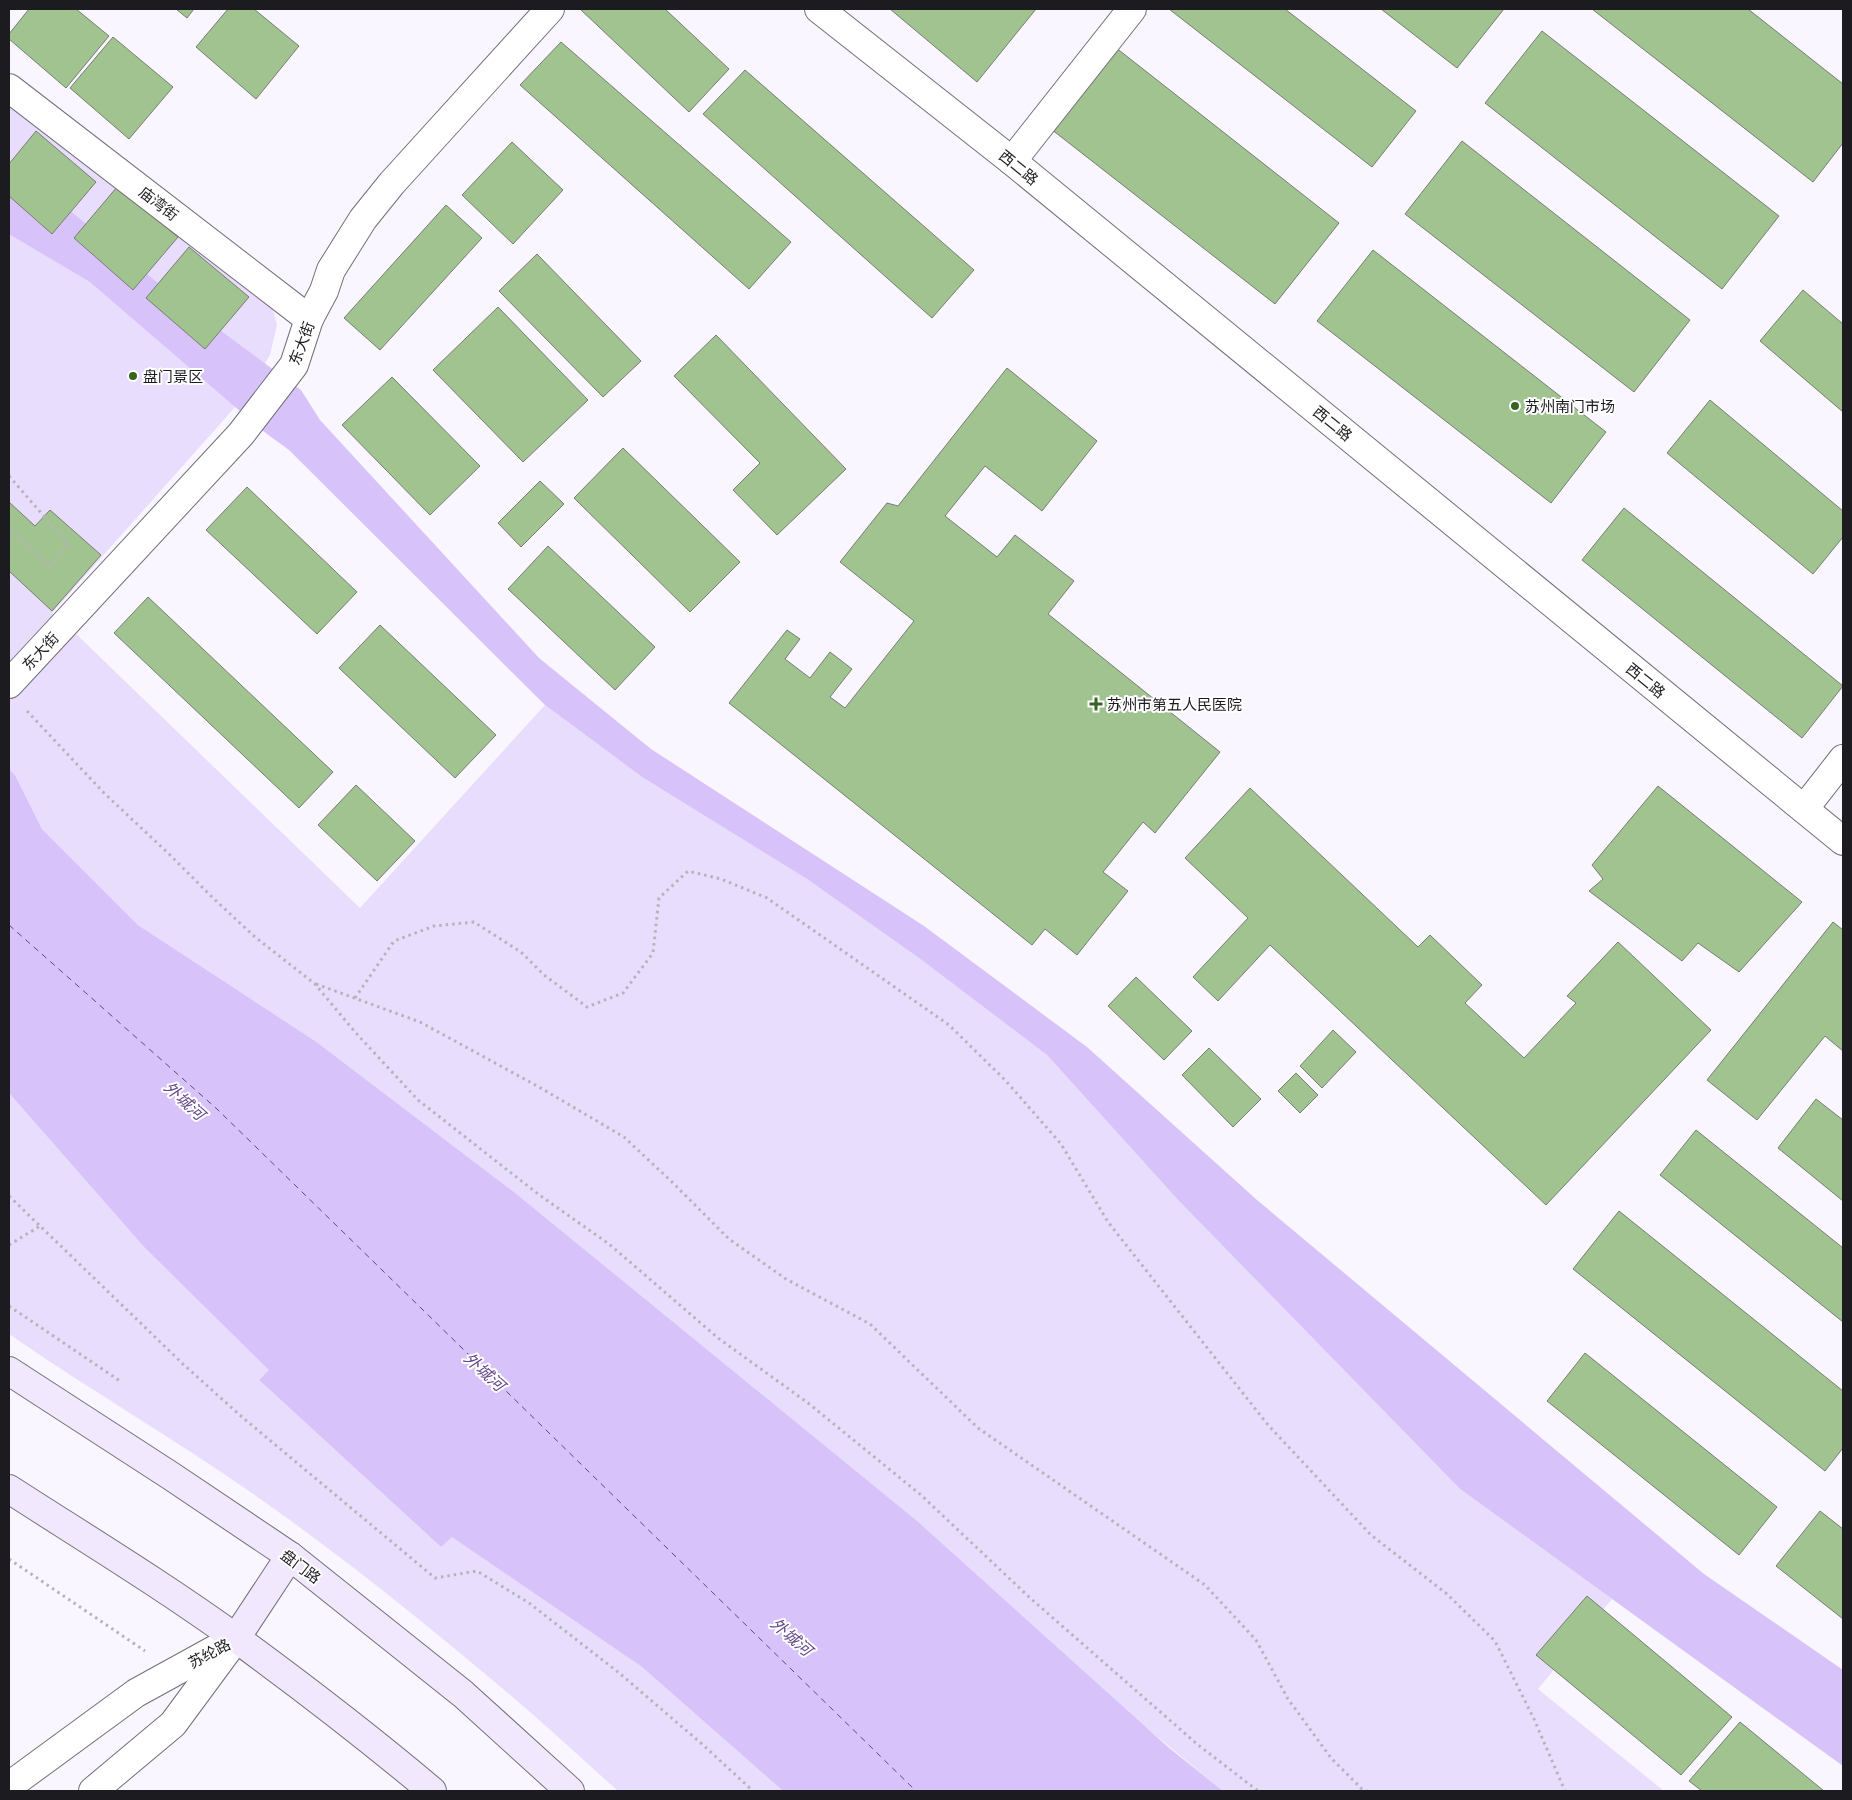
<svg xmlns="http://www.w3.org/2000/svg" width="1852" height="1800" font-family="Lato,'Noto Sans SC',sans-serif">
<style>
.green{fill:#e8ddfd}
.water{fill:#d8c2fa}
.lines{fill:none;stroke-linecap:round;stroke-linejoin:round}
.ferry{stroke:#63468a;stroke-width:1;stroke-dasharray:6 5;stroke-linecap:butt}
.building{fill:#a0c390;stroke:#777d74}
.minor-casing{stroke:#726f79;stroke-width:30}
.tertiary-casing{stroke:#726f79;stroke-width:30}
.secondary-casing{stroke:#726f79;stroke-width:30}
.path{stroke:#b6b4bb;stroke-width:3;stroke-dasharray:2.5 4;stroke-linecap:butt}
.minor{stroke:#fff;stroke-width:28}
.tertiary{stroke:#fff;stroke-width:28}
.secondary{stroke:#f1e8fe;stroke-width:28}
.poi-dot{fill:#38621f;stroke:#fff;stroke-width:2}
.labels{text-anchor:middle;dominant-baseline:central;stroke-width:4;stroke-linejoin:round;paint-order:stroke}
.street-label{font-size:15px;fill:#1c1b1f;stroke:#fff}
.poi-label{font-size:15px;fill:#1c1b1f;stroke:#fff;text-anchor:start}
.water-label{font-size:16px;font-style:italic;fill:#63468a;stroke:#fff}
</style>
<rect width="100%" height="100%" fill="#f9f6ff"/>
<g class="green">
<path d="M9 87 271 302 277 325 270 355 244 397 52 613 74 632 360 908 545 705 642 777 807 879 919 958 1047 1055 1179 1201 1460 1489 1612 1599 1538 1689 1664 1791H1223L315 1041 138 925 42 829 15 775 9 769Z"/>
<path d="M9 1093 144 1247 270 1370 259 1380 441 1547 451 1536 642 1667 783 1791H618C582 1759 546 1725 509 1694 437 1633 363 1573 287 1518 197 1452 100 1397 9 1334Z"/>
</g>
<g class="water">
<path d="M9 166 52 196 175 297 301 390 320 420 539 658 651 749 924 926 1087 1047 1257 1200 1704 1574 1843 1670V1766L1460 1489 1179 1201 1047 1055 919 958 807 879 642 777 545 705 289 450 263 431 90 282 9 234Z"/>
<path d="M9 769 15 775 42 829 138 925 315 1041 515 1193 917 1521 1168 1747 1223 1791H783L642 1667 452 1537 441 1547 259 1380 269 1370 144 1247 9 1093Z"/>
</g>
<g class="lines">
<path class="ferry" d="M9 925 217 1109 916 1791"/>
</g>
<g class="building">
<path d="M29 9H76L109 36 66 88 9 39V34Z"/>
<path d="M176 9H194L187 18Z"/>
<path d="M228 9H254L299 46 256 99 196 47Z"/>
<path d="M580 9H665L729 69 689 112Z"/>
<path d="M890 9H1036L977 82Z"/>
<path d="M1169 9H1285L1416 111 1372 167Z"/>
<path d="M1381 9H1504L1457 68Z"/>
<path d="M1592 9H1748L1843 84V143L1813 182Z"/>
<path d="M1542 31 1779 216 1722 289 1485 103Z"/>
<path d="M113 37 173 87 129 139 70 88Z"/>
<path d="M561 42 791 242 749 289 520 85Z"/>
<path d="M1115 47 1339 223 1275 304 1051 129Z"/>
<path d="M745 70 974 270 932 318 703 114Z"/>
<path d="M36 131 96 182 52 234 9 196V164Z"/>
<path d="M1462 141 1690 320 1634 392 1405 214Z"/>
<path d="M512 142 563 190 513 244 462 195Z"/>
<path d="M117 187 178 237 133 290 74 238Z"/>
<path d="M446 205 482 238 380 350 344 318Z"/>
<path d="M189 247 249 297 205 349 146 298Z"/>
<path d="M1373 250 1606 432 1551 503 1317 321Z"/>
<path d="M537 254 641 361 603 397 499 291Z"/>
<path d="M1803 290 1843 324V412L1760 341Z"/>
<path d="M498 307 588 400 523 462 433 370Z"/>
<path d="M716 335 846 469 777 535 733 490 760 463 674 376Z"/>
<path d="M1007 368 1097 441 1042 511 985 466 945 516 997 557 1015 535 1074 581 1048 614 1220 752 1155 833 1143 822 1103 872 1128 891 1077 955 1045 929 1032 945 729 703 787 630 800 639 785 659 810 678 830 652 852 669 830 697 845 708 914 621 840 562 887 503 898 506Z"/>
<path d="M392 377 480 466 430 515 342 425Z"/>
<path d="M1710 400 1843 511V537L1813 574 1667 453Z"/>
<path d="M623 448 740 562 690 612 574 498Z"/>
<path d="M540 481 564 504 521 547 498 523Z"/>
<path d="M247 487 357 592 317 634 206 530Z"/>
<path d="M9 502 35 526 50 510 101 555 52 611 9 571Z"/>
<path d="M1624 508 1843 686 1802 738 1582 560Z"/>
<path d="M548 546 655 647 615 690 508 589Z"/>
<path d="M148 597 333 772 299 808 114 633Z"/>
<path d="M380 625 496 735 455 778 339 668Z"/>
<path d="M356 785 415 841 377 881 318 825Z"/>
<path d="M1658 786 1802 902 1739 972 1698 943 1682 961 1589 891 1603 879 1592 865Z"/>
<path d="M1250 788 1418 947 1430 935 1482 985 1465 1003 1524 1058 1576 1003 1567 996 1618 942 1711 1030 1546 1205 1270 945 1218 1001 1193 977 1248 918 1185 858Z"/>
<path d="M1833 922 1843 930V1051L1825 1036 1757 1120 1707 1080Z"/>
<path d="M1136 977 1192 1031 1164 1060 1108 1006Z"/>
<path d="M1333 1030 1356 1052 1322 1088 1300 1066Z"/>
<path d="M1209 1048 1261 1099 1233 1127 1182 1075Z"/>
<path d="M1296 1073 1318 1095 1300 1113 1278 1091Z"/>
<path d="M1816 1099 1843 1120V1201L1778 1148Z"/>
<path d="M1696 1130 1843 1248V1322L1660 1175Z"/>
<path d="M1619 1211 1843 1391V1448L1825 1471 1573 1269Z"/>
<path d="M1585 1353 1777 1507 1739 1555 1547 1401Z"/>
<path d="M1820 1511 1843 1529V1619L1776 1566Z"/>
<path d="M1587 1596 1732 1717 1681 1775 1536 1655Z"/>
<path d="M1740 1722 1824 1791H1702L1689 1781Z"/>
</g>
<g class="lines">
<g class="minor-casing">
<g id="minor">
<path d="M819 9 1012 161 1843 841"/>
<path d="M9 88 309 319"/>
<path d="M1012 161 1132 9"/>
<path d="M9 684 241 434 294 365 309 319 324 291 331 270 363 219 392 183 550 9"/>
<path d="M1804 809 1843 759"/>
</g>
</g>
<g class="tertiary-casing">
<g id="tertiary">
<path d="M9 1786 136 1693 236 1638"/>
<path d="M93 1791 173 1724 232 1644"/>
</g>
</g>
<g class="secondary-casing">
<g id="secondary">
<path d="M9 1371 171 1476 290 1556 463 1694 570 1791"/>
<path d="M9 1489C85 1538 164 1586 237 1639 304 1688 369 1738 432 1791"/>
<path d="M236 1638 290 1556"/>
</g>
</g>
<g class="path">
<path d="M9 476 68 544 50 567 9 529"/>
<path d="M27 711 104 793 169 854 213 898 255 937 315 984 355 1032 418 1100 538 1194 609 1244 718 1338 808 1403 921 1495 1029 1597 1197 1744 1258 1791"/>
<path d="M316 984 420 1022 539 1087 624 1137 672 1182 729 1239 786 1279 870 1324 978 1428 1205 1585 1256 1640 1288 1699 1331 1758 1362 1789 1367 1791"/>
<path d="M355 998 394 941 434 926 474 922 521 952 544 975 587 1007 623 993 653 953 659 898 688 871 721 879 767 898 949 1025 1006 1081 1061 1144 1108 1222 1268 1425 1371 1535 1447 1594 1495 1641 1534 1719 1565 1791"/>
<path d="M9 1196 184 1365 242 1417 435 1578 477 1571 529 1603 618 1672 702 1744 753 1791"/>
<path d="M9 1245 40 1226"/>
<path d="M9 1306 120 1381"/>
<path d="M9 1559 145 1651"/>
</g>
<use href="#minor" class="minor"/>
<use href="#tertiary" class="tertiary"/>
<use href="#secondary" class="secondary"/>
</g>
<g class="poi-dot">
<circle cx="133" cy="376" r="5"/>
<circle cx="1515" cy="406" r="5"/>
<path d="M1093.5 696.5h5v5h5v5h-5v5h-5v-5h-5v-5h5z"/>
</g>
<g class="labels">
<g class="street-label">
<text transform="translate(1019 167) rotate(39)">西二路</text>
<text transform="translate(159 203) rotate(38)">庙湾街</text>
<text transform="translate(301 343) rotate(-69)">东大街</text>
<text transform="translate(1333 423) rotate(39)">西二路</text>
<text transform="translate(40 651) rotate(-47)">东大街</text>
<text transform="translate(1646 680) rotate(39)">西二路</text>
<text transform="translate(301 1566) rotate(37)">盘门路</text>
<text transform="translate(209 1653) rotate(-28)">苏纶路</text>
</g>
<g class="poi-label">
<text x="143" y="376">盘门景区</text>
<text x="1525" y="406">苏州南门市场</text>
<text x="1107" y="704">苏州市第五人民医院</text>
</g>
<g class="water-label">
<text transform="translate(185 1100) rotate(42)">外城河</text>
<text transform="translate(485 1371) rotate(42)">外城河</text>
<text transform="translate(792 1636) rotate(41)">外城河</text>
</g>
</g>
<rect width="1852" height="1800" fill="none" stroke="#1c1b1f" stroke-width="20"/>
</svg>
